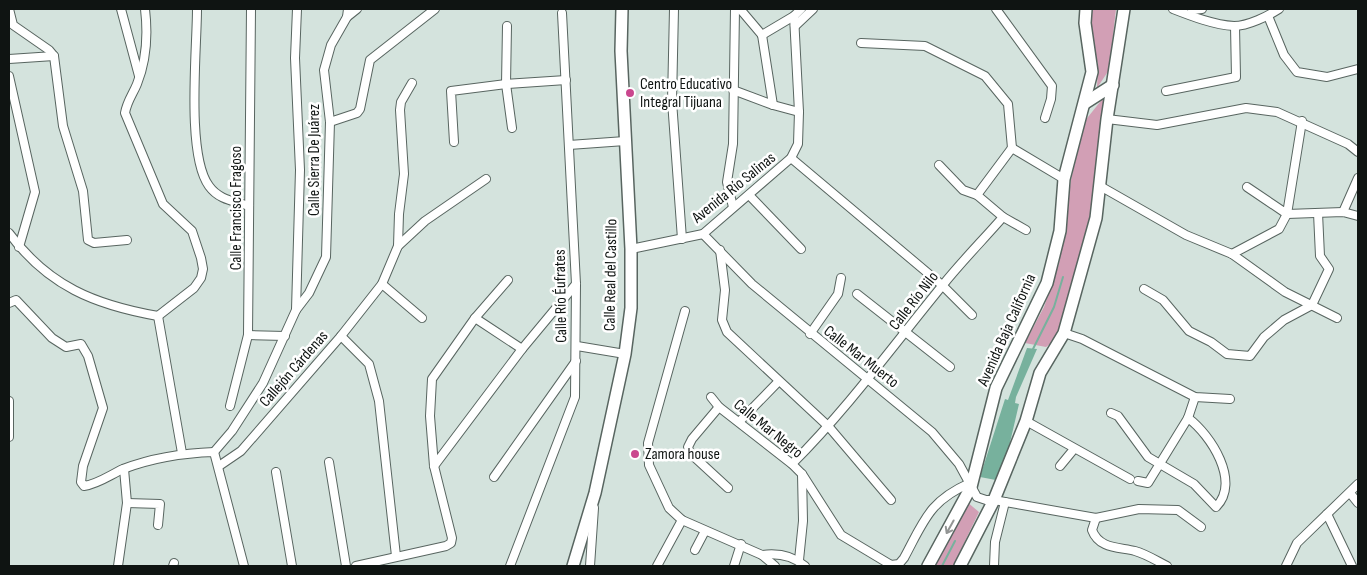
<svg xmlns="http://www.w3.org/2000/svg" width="1367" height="575" font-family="'Sofia Sans Condensed',sans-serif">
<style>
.green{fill:#d29fb5}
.water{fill:#77b19d}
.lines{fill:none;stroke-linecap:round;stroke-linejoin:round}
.stream{stroke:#77b19d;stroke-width:2}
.street-casing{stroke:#586560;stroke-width:10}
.secondary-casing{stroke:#586560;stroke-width:14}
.street{stroke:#fff;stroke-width:8}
.secondary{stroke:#fff;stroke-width:11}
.oneway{stroke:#939594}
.poi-dot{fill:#ca478e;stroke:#fff;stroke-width:2}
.labels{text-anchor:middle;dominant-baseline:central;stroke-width:5;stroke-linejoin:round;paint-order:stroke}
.poi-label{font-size:16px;fill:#0f1412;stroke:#fff;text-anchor:start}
.street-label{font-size:16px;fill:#0f1412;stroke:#fff}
</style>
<rect width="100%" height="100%" fill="#d4e3dd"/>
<g class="green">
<path d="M1091 9H1116L1109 70 1097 88 1098 64 1093 45Z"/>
<path d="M1104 97 1090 224 1055 340 1046 347 1025 343 1044 307 1059 264 1071 180 1084 122Z"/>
<path d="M967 502 979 512 953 566H932Z"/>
</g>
<path class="water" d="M1027 348 1037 349 1016 397 1015 403 1019 404 1001 481 980 477 1005 399 1008 400Z"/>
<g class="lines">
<g class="stream">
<path d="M1033 349 1054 307 1063 277"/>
<path d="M942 566 955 541"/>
</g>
<g class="street-casing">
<g id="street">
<path d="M9 9 13 25 49 50 54 56 63 126 83 191 88 240 94 243 127 240"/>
<path d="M121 9 139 76"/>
<path d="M145 9C148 34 147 59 137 84 133 94 127 101 125 113L163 204 192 231 201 258 203 269 201 278 194 288 158 316"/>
<path d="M197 9C197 49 186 155 209 186 219 200 234 201 249 206"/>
<path d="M674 9 672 101 682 239"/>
<path d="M740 9 762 35"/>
<path d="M996 9 1052 86 1051 99 1045 118"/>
<path d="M1173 9C1191 16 1214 25 1234 26 1248 26 1268 16 1279 9"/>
<path d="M1192 10 1202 9"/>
<path d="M1268 16 1284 55 1297 72 1327 77 1358 69"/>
<path d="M347 17 357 9"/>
<path d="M507 26 506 84 512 128"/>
<path d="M795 26 813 9"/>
<path d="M762 35 773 105"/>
<path d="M762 35 794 16"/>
<path d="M861 43 925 46 985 76 1008 104 1012 148"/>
<path d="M9 59 54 56"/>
<path d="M9 76 35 192 19 247"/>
<path d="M733 90 773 105 799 112"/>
<path d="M1166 91 1236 77 1235 26"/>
<path d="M1107 119 1157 125 1246 108 1277 112 1348 144 1358 152"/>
<path d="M330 122 357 113 360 109 370 60 435 9"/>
<path d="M454 142 451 91 506 84 566 80"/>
<path d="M569 145 625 141"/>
<path d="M1012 148 1064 179"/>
<path d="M791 158 942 285 972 315"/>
<path d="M1100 186 1186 235 1232 254 1285 292 1337 318"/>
<path d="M1247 187 1287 214 1343 212 1358 216"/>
<path d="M749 195 801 249"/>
<path d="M977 195 1012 148"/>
<path d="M733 207 727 182 733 144 735 9"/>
<path d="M1343 212 1358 178"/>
<path d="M1003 217 1026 230"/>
<path d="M9 233C48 286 95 305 158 316"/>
<path d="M703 234 752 284 932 432 959 464 977 497 986 500H994L1096 518 1139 509 1178 510 1201 527"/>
<path d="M398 246 399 214 404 174 400 110 401 102 412 83"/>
<path d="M631 249 703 234 791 158 798 144 799 112 794 16 801 9"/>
<path d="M720 250 725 290 722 320 727 332 829 427 891 500"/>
<path d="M1232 254 1279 229 1287 214 1302 121"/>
<path d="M382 284 422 318"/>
<path d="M1144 289 1163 300 1189 331 1211 342 1227 354 1250 356 1264 337 1284 320 1312 305 1329 269 1320 256 1318 213"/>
<path d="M857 294 950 367"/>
<path d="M9 303 16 300 52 338 66 347 81 344 88 356 103 408 83 466 81 482 84 486C98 484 110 475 123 469 152 458 183 453 214 452L244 566"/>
<path d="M296 310 300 170 295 58 297 9"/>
<path d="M685 311 648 443 649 465 669 508 682 520 762 555C777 553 793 556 805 566"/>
<path d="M158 316 182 453"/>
<path d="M475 318 522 349"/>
<path d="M1064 333 1082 339 1195 397 1230 399"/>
<path d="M810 334 838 294 841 278"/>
<path d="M248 335 285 336"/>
<path d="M341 336 369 364 379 401 396 556"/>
<path d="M577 346 625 354"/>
<path d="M711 397 719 407 792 464 802 474 841 535 891 565 899 564 904 558C924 521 929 501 970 483"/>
<path d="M9 401V437"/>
<path d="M230 406 248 335 251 9"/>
<path d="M719 407 692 439 688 447 690 453 728 488"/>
<path d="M1111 413 1118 416 1148 457 1194 484 1216 507C1241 482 1211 435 1188 418"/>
<path d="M1026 421 1130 479"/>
<path d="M739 422 778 382"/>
<path d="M214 452 232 431 263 383 296 310 309 293 326 257 330 122 324 70 331 45 347 17 348 9"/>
<path d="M329 462 346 566"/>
<path d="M792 464C848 408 892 347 942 286 961 262 983 240 1003 217L977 195 963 190 939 165"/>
<path d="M219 466 241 451 341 336 382 284 398 246 425 221 486 179"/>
<path d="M434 466 522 349 576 284"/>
<path d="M1060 466 1074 449"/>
<path d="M276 472 292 566"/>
<path d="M494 477 576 361"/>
<path d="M1138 481 1148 483 1188 418 1195 397"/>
<path d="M1350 493 1358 503"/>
<path d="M127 503 160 504 158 525"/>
<path d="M1327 514 1352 566"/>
<path d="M1096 518 1092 530C1099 549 1119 547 1135 551 1146 554 1157 561 1167 566"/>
<path d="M695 550 705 531"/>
<path d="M762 555 775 566"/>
<path d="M799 560 803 521 802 474"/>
<path d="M118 566 127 503 124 469"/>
<path d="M173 566 174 563"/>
<path d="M356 566 446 546 451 543 452 538 434 466 430 416 432 379 475 318 508 280"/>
<path d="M510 566 575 397 576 284 562 13"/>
<path d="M590 566 594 508"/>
<path d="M657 566 682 520"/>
<path d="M734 566 741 544"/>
<path d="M994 566 995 542 1005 502"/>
<path d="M1286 566 1297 543 1358 484"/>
</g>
</g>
<g class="secondary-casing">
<g id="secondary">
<path d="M1085 103 1113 85"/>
<path d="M573 566 595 493 625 354 631 308V249L621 51 622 9"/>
<path d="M928 566 971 487 996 388 1047 283 1060 231 1064 179 1092 72 1085 23 1086 9"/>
<path d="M960 566 994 500 1026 421 1040 373 1064 333 1096 218 1107 119 1124 9"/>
</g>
</g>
<use href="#street" class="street"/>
<use href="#secondary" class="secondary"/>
</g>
<defs><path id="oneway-shaft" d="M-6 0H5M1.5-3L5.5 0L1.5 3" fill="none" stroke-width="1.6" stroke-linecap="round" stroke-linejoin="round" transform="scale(1.25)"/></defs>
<use class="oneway" href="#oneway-shaft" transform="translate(950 527) rotate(119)"/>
<g class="poi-dot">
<circle cx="630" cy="93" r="5"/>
<circle cx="635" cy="454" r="5"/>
</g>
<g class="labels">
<g class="poi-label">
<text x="640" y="84">Centro Educativo<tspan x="640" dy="18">Integral Tijuana</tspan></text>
<text x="645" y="454">Zamora house</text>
</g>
<g class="street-label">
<text transform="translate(314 160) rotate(-90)">Calle Sierra De Juárez</text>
<text transform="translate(734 188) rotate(-39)">Avenida Río Salinas</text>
<text transform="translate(236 208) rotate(-90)">Calle Francisco Fragoso</text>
<text transform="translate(611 275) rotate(-89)">Calle Real del Castillo</text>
<text transform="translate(561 296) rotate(-91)">Calle Río Éufrates</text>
<text transform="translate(914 301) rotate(-52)">Calle Río Nilo</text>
<text transform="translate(1007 330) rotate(-66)">Avenida Baja California</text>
<text transform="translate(861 357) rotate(38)">Calle Mar Muerto</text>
<text transform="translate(294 369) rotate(-49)">Callejón Cárdenas</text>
<text transform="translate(768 429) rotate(39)">Calle Mar Negro</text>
</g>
</g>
<rect width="1367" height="575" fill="none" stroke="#0f1412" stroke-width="20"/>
</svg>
